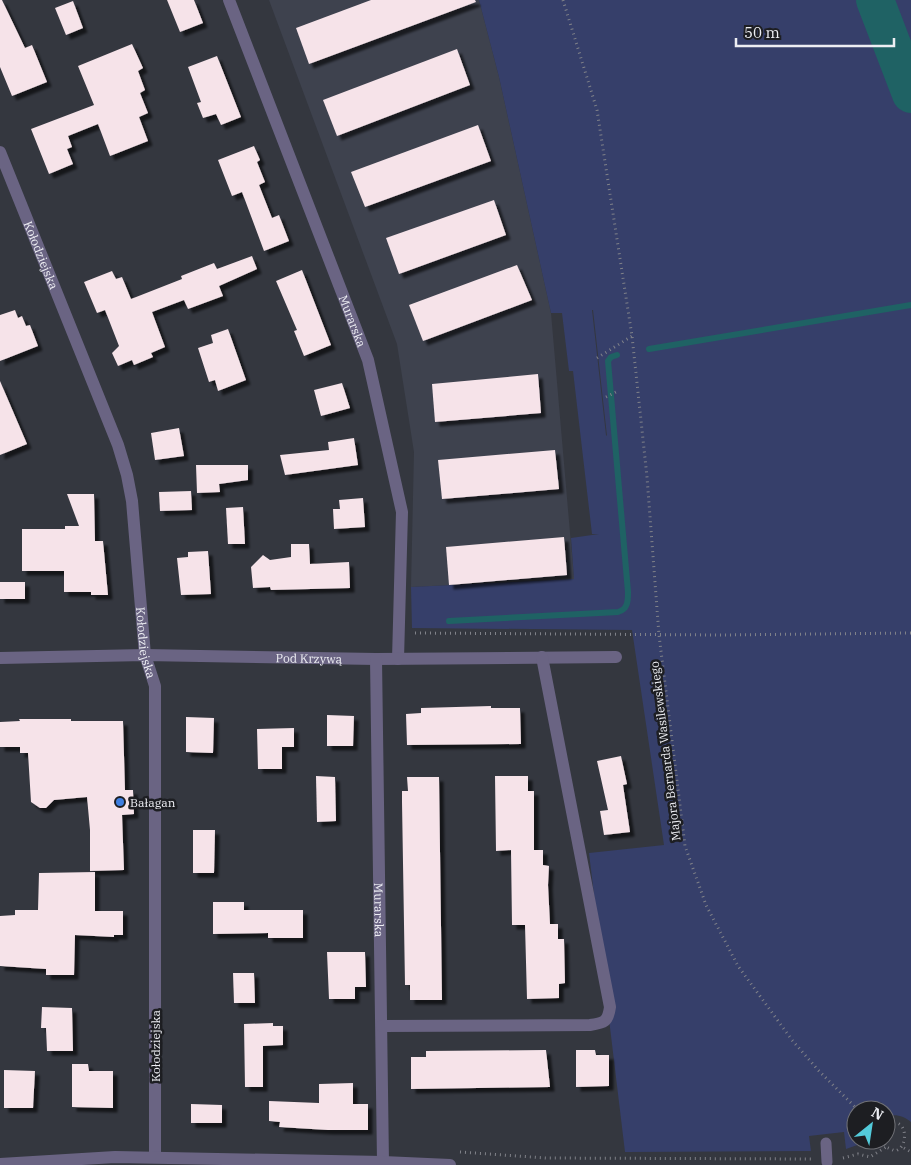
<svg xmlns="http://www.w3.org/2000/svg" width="911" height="1165" font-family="'IBM Plex Serif',serif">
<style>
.built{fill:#3e424e}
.green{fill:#363f6a;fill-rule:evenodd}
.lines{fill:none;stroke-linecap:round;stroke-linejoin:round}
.stream{stroke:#1f6264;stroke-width:6}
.river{stroke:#1f6264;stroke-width:38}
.building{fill:#f6e3e9;filter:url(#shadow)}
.path{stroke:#808289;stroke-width:3;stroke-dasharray:1 4;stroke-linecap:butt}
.service{stroke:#6a6483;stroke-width:11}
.minor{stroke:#6a6483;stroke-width:12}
.shop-dot{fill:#3f7fe0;stroke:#1d1e22;stroke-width:2}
.labels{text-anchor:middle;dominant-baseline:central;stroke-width:5;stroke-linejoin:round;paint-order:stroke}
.street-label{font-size:12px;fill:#edeef3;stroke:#1d1e22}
.poi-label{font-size:12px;fill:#edeef3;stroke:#1d1e22;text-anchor:start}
</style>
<defs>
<filter id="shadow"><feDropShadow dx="4.5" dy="4.5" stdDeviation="1" flood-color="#0009"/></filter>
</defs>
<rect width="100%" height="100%" fill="#34373f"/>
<path class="built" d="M269 0H479L499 77 551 313 574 579 411 587 414 452 397 344Z"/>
<path class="green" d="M479 0H911V1122C904 1116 894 1113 886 1117V1110H856V1140H874L875 1142 868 1147 866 1142 846 1149 844 1132 809 1136 811 1151 625 1152 589 853 664 845 632 630 412 628 411 587 574 579 571 538 599 534H592L573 371H569L562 313H551L499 77ZM592 310H593L607 436 606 435Z"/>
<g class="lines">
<g class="stream">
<path d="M649 349 911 305"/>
<path d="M449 621 618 612C628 609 628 601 628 592L608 361 611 357 617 355"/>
</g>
<path class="river" d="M875 0 911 94"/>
</g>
<g class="building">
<path d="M0 0H2L25 48 32 45 47 82 12 96 0 67Z"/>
<path d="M167 0H194L203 23 180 32Z"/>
<path d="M371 0H475L476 2 309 64 296 28Z"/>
<path d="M73 1 83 28 66 35 55 8Z"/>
<path d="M132 44 143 68 138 71 145 90 140 93 148 113 139 117 148 141 110 156 98 124 68 136 72 147 67 149 73 164 49 174 31 129 94 105 78 66Z"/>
<path d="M457 49 470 85 337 136 323 100Z"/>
<path d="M217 56 241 117 221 125 216 114 203 118 197 103 201 102 188 67Z"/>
<path d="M478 125 491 161 365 207 351 172Z"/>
<path d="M254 146 260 160 257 162 265 182 259 185 272 218 279 215 289 241 264 251 242 192 232 196 218 160Z"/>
<path d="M494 200 506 235 399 274 386 238Z"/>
<path d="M252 256 257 269 219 286 223 296 188 309 184 300 152 312 165 347 151 353 153 357 134 365 132 360 118 366 112 353 119 346 105 310 97 313 84 282 112 271 116 279 122 277 131 299 182 279 181 276 214 263 217 269Z"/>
<path d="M517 265 532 300 423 341 409 305Z"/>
<path d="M302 270 331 345 304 356 294 331 297 330 276 281Z"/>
<path d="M15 310 18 318 22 316 26 326 30 325 38 346 0 361V315Z"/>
<path d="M228 329 246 380 218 391 215 380 209 382 198 348 213 343 211 335Z"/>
<path d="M538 374 541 413 435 422 432 384Z"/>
<path d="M0 381 27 444 0 455Z"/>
<path d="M342 383 350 408 321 416 314 390Z"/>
<path d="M179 428 184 456 155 460 151 433Z"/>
<path d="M354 438 358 465 285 475 280 455 329 450 328 442Z"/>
<path d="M555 450 559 489 442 499 438 460Z"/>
<path d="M196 465H248V480L219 484 220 492 197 493Z"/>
<path d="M191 491 192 510 160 511 159 492Z"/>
<path d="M67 494H94L95 541H103L108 595H91V592H64V571H22V529H65V526H79Z"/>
<path d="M363 498 365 527 334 529 333 509H340L339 500Z"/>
<path d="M243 507 245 544H228L226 508Z"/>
<path d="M564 537 567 575 449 585 446 547Z"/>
<path d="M291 544H309L310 564 349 562 350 588 271 590 270 587 253 588 251 567 263 555 270 560 291 557Z"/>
<path d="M208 551 211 594 181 595 177 558 188 557V552Z"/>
<rect x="0" y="582" width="25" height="17"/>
<path d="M491 706V708H520L521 744 407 745 406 714 421 713V708Z"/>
<path d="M327 715 354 716 353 746H327Z"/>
<path d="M186 717 214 718 213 753 186 752Z"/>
<path d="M19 719H71V721H123L125 790H133L134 814 122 815 124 870 90 871V830L87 797 54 800 46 808H40L31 802 28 753H20V747H0V722L20 721Z"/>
<path d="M294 728V747H282V769H258L257 729Z"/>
<path d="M621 756 627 784 623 785 630 832 604 835 600 811 608 810 597 761Z"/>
<path d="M316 776 335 777 336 821 317 822Z"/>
<path d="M495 776H528V791H534V850H543V865L549 866 548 885 550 924H558V939H564L565 983 559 984V998L527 999 525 925H512L511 850 496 851Z"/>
<path d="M407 777H439L442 1000H410V985H405L402 802V791H408Z"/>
<path d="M193 830H215L214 873H193Z"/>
<path d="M95 872V911H123V935H114V937L75 935 74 975H46V969L0 966V916L15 915V910H38L39 873Z"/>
<path d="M213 902H244V910H303V938H268V933L213 934Z"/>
<path d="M327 952H365L366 987H355V999H329Z"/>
<path d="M233 973H254L255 1003H234Z"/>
<path d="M42 1007 72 1008 73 1051H47L46 1028H41Z"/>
<path d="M273 1023V1026H283V1045L263 1046V1087H245L244 1024Z"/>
<path d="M546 1050 550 1087 411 1089V1057H426V1051Z"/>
<path d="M576 1050H595L596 1055H609V1086L576 1087Z"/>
<path d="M72 1064H88L89 1071H113V1108L72 1107Z"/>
<path d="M4 1070 35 1071 33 1108H4Z"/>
<path d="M353 1083V1104H368V1130H328L279 1127 280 1122 269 1121V1101L319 1103V1084Z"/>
<path d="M191 1104 222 1105V1123H191Z"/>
</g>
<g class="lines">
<g class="path">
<path d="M563 0 597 110 632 336 647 477 659 635 685 846 706 905 738 966 792 1040 818 1070 858 1110"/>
<path d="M597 358 632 336"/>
<path d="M606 397 618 391"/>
<path d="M415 633 720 635 911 633"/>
<path d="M882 1140 886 1147 895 1151C911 1147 906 1111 886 1127"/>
<path d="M904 1148 911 1152"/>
<path d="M460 1152 546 1158 811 1159"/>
<path d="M843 1158 858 1154 870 1157 886 1147"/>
</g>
<path class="service" d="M826 1143 827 1162"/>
<g class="minor">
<path id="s1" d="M229 0 368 360 402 512 398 659"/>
<path id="s2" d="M0 152 118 445 127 475 132 501 145 655 155 686V1157"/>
<path id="s3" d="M0 658 145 655 376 659 616 657"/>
<path id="s4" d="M376 659 383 1162"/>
<path d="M382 1026 590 1025C604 1023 608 1022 610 1007L542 657"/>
<path d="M0 1164 115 1157 383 1162 450 1165"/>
</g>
</g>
<circle class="shop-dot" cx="120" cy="802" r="5"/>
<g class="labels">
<g class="street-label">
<text stroke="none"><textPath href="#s2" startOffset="111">Kołodziejska</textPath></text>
<text stroke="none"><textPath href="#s1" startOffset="344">Murarska</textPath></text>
<text stroke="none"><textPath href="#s2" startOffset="516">Kołodziejska</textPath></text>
<text stroke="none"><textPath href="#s3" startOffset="309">Pod Krzywą</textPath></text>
<text transform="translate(665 751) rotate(-97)">Majora Bernarda Wasilewskiego</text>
<text stroke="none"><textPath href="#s4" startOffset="251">Murarska</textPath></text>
<text transform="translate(155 1046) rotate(-90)">Kołodziejska</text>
</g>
<g class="poi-label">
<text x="130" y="802">Bałagan</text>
</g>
</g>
<g transform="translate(871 1125) rotate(30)"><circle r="24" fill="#1d1e22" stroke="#707176"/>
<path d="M0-4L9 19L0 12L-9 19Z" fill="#53cbdb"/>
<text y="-8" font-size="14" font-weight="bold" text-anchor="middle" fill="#edeef3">N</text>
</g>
<path d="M736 38v8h158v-8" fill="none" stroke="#edeef3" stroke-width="2.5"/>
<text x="744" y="38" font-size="15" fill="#edeef3" stroke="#1d1e22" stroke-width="4" paint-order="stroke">50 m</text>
</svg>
